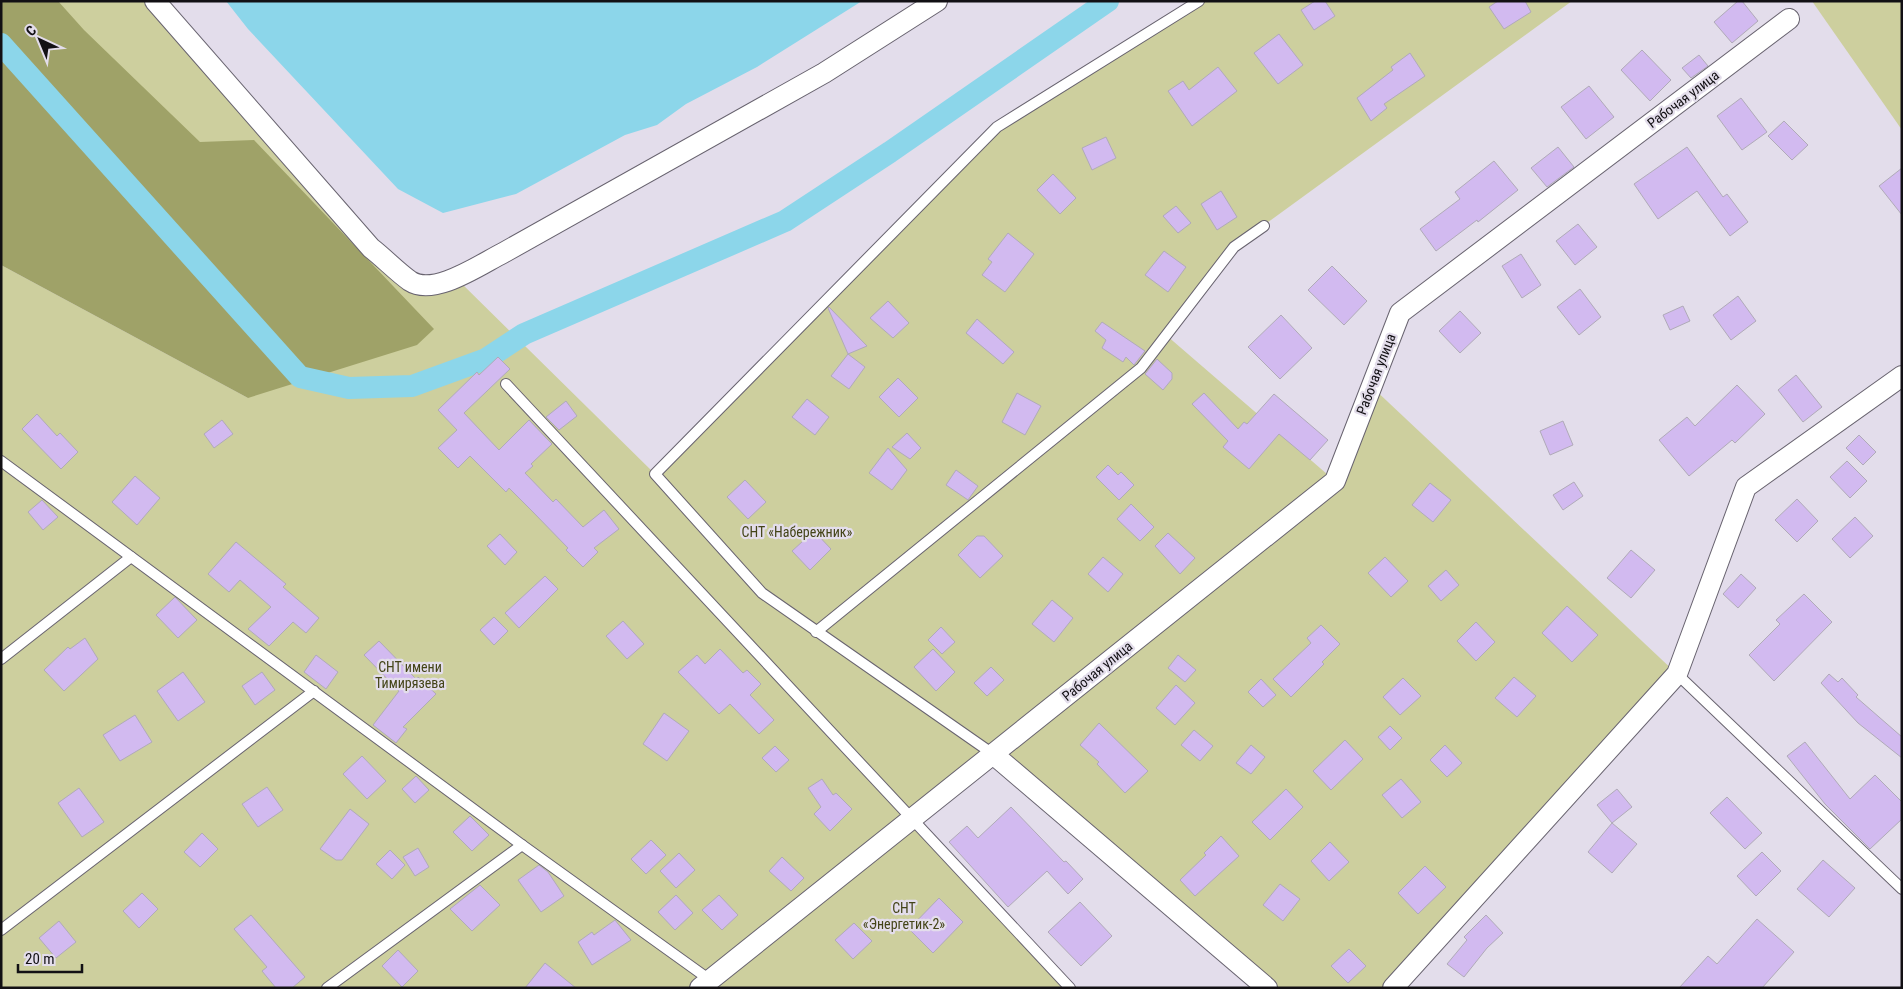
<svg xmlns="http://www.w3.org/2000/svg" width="1903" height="989" font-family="'Roboto Condensed',sans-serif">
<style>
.green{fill:#cdcf9e}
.forest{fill:#9fa268}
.water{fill:#8cd6ea}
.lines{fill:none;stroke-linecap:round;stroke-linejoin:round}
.canal{stroke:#8cd6ea;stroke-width:22}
.building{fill:#d2baf0;stroke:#b0aab8}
.service-casing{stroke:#68636f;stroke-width:12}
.minor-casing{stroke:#68636f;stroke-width:22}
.service{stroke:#fff;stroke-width:10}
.minor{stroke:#fff;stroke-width:20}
.labels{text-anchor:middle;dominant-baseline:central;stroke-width:4.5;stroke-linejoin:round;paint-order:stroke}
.street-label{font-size:14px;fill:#121014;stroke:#e3ddeb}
.park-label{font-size:14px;fill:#434417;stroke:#e3ddeb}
</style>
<rect width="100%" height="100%" fill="#e3ddeb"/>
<g class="green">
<path d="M1 1H148L418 295 456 278 655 474 997 127 1199 1H1572L1234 247 1166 335 1335 481 1371 386 1677 674 1393 988H1267L993 754 912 818 1070 988H1V265L248 398Z"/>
<path d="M1812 1H1902V130L1821 14Z"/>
</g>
<path class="forest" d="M1 1H58L84 30 200 142 254 140 434 329 417 345 248 398 1 265Z"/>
<path class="water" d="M226 1H862L757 67 686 104 657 125 625 135 516 194 443 213 398 189 248 29Z"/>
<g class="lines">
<path class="canal" d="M1 44 300 377 349 388 412 386 486 359 524 334 785 221 890 152 1108 1"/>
</g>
<g class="building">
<path d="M1315 1H1325L1335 16 1314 30 1301 10Z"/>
<path d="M1498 1H1525L1531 12 1504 29 1489 7Z"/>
<path d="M1738 1H1742L1758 21 1732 43 1714 22Z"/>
<path d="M1279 34 1303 65 1278 84 1254 53Z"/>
<path d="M1642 50 1671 80 1650 101 1621 70Z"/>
<path d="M1410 53 1425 76 1384 104 1387 108 1371 121 1357 98 1393 70 1391 67Z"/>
<path d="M1699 55 1708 66 1691 78 1682 68Z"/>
<path d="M1218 67 1237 91 1192 126 1168 91 1183 81 1189 90Z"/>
<path d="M1589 86 1614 117 1586 139 1561 107Z"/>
<path d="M1741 98 1767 132 1742 150 1717 116Z"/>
<path d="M1784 121 1808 145 1792 160 1768 136Z"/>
<path d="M1106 137 1116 158 1092 170 1082 148Z"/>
<path d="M1558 147 1574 167 1547 187 1531 168Z"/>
<path d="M1687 147 1723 197 1727 194 1748 222 1730 236 1697 191 1658 219 1634 184Z"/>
<path d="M1494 161 1518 190 1478 222 1477 220 1436 251 1420 229 1460 199 1455 192Z"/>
<path d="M1902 168V215L1879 186Z"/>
<path d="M1053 174 1076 198 1060 214 1037 190Z"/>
<path d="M1221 191 1237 217 1217 230 1201 204Z"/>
<path d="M1176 206 1191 223 1178 233 1163 216Z"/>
<path d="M1578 224 1597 247 1575 265 1556 241Z"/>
<path d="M1008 233 1034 254 1005 292 982 275 992 262 988 259Z"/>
<path d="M1164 251 1186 267 1168 292 1145 275Z"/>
<path d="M1521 254 1541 285 1522 298 1502 266Z"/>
<path d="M1332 266 1367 301 1344 325 1308 290Z"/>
<path d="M1580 289 1601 317 1579 335 1557 307Z"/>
<path d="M1738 296 1756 321 1731 340 1713 315Z"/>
<path d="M888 301 909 323 893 338 870 318Z"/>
<path d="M1683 306 1690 321 1670 330 1663 315Z"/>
<path d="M829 307 867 346 848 354 828 308Z"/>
<path d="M1460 311 1481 333 1460 353 1439 331Z"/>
<path d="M1281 315 1312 348 1280 379 1248 347Z"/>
<path d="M977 319 1014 352 1003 364 966 333Z"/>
<path d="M1102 322 1145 351 1134 365 1126 357 1123 362 1102 348 1106 340 1095 331Z"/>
<path d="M848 354 865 367 849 389 831 376Z"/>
<path d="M498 357 510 369 464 413 499 450 529 420 552 444 531 464 533 466 525 473 553 502 556 499 583 527 604 510 619 529 594 548 598 552 583 567 566 550 568 548 532 511 509 488 506 492 470 456 458 468 438 448 457 430 438 410 477 372 479 375Z"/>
<path d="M1157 359 1172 373V379L1163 390 1145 374Z"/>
<path d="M1796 375 1822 407 1803 422 1778 390Z"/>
<path d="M898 378 918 398 899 417 879 397Z"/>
<path d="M1737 385 1765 414 1735 443 1732 440 1689 476 1659 440 1687 417 1695 426Z"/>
<path d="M1017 393 1041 406 1025 435 1002 422Z"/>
<path d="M1204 393 1238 429 1244 422 1247 424 1274 394 1328 440 1310 460 1279 434 1249 469 1223 447 1228 441 1192 404Z"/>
<path d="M807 399 829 417 815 435 792 417Z"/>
<path d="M566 401 577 416 559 430 546 417Z"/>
<path d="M37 414 57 436 60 433 78 452 61 469 22 429Z"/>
<path d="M222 420 233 434 214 448 204 434Z"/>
<path d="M1563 421 1573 445 1550 455 1540 431Z"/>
<path d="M907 433 921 448 910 459 892 447Z"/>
<path d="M1859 435 1876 452 1863 465 1846 448Z"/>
<path d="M888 448 907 470 892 490 869 473Z"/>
<path d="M1847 461 1867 481 1850 498 1830 477Z"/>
<path d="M1108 465 1118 475 1121 472 1134 485 1119 500 1096 477Z"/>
<path d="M956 470 978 486 968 500 946 485Z"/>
<path d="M135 476 160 498 137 525 112 502Z"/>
<path d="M745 480 766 502 748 519 727 497Z"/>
<path d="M1574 482 1583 496 1563 510 1553 495Z"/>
<path d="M1430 483 1451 500 1433 522 1412 505Z"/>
<path d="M1797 499 1818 521 1797 542 1775 520Z"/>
<path d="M42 500 58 517 43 530 28 512Z"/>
<path d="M1131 504 1154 527 1140 541 1117 519Z"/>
<path d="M1855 517 1873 536 1850 558 1832 539Z"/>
<path d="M814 531 831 549 810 570 792 551Z"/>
<path d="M1168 533 1195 558 1180 574 1155 546Z"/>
<path d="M500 534 517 552 505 565 487 546Z"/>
<path d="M977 536H984L1003 556 980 578 958 555Z"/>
<path d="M236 542 286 584 283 587 319 618 306 633 293 622 269 646 248 629 271 607 240 580 229 592 208 574Z"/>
<path d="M1631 550 1655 570 1631 598 1607 578Z"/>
<path d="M1103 557 1123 574 1108 592 1088 574Z"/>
<path d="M1385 557 1408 581 1391 597 1368 573Z"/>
<path d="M1446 570 1459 585 1441 601 1428 586Z"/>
<path d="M1741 574 1756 588 1738 608 1723 594Z"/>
<path d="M545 576 558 589 519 628 505 613Z"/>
<path d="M1804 594 1832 622 1774 681 1749 655 1780 624 1776 620Z"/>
<path d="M175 597 197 620 178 638 156 615Z"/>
<path d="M1052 600 1073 618 1054 642 1032 624Z"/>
<path d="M1567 606 1598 635 1572 662 1542 633Z"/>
<path d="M494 617 508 631 494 645 480 630Z"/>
<path d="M623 621 644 644 627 659 606 636Z"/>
<path d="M1476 622 1495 642 1476 661 1457 641Z"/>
<path d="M1321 625 1340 644 1322 662 1324 664 1291 697 1273 679 1311 643 1307 638Z"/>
<path d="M941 627 955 642 942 654 928 640Z"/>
<path d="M85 638 98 659 64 691 44 670 68 647 70 649Z"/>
<path d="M379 641 416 679 418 677 436 694 403 727 407 729 396 743 373 725 399 691 364 655Z"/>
<path d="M720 649 743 673 747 670 761 684 750 695 774 720 759 734 730 704 719 714 678 672 697 655 705 664Z"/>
<path d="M933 649 955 672 936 691 914 667Z"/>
<path d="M316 655 338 672 326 689 304 672Z"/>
<path d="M1178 655 1196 670 1185 682 1168 668Z"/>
<path d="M991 667 1004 680 987 696 974 683Z"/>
<path d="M183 672 205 702 178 721 157 691Z"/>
<path d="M262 672 275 690 255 705 242 686Z"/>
<path d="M1829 674 1838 682 1842 678 1858 695 1856 697 1902 737V758L1858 723 1821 683Z"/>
<path d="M1514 677 1536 696 1517 717 1495 698Z"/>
<path d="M1403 678 1421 696 1400 715 1383 697Z"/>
<path d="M1261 679 1276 695 1263 707 1248 692Z"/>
<path d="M1176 685 1195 703 1175 725 1156 708Z"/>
<path d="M664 713 689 731 667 761 643 744Z"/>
<path d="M135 715 152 742 120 761 103 735Z"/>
<path d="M1099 723 1148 771 1125 793 1097 764 1099 762 1080 745Z"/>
<path d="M1390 726 1402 738 1390 750 1378 737Z"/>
<path d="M1194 730 1213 746 1200 761 1181 745Z"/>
<path d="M1345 740 1363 759 1331 790 1313 771Z"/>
<path d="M1805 742 1850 799 1875 775 1902 802V819L1870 849 1825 804 1787 756Z"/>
<path d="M1251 745 1265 757 1251 774 1236 763Z"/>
<path d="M1445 745 1462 763 1447 777 1430 760Z"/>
<path d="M775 746 789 760 776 772 762 758Z"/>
<path d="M362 756 386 781 367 799 343 774Z"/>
<path d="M416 776 429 790 415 803 402 789Z"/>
<path d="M822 779 833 795 836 793 852 809 830 831 814 814 821 807 808 788Z"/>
<path d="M1401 779 1421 802 1402 818 1382 795Z"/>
<path d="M267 787 283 810 258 827 242 804Z"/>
<path d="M79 788 104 822 82 837 58 803Z"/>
<path d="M1286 789 1303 807 1270 840 1252 822Z"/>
<path d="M1617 789 1632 807 1612 823 1597 805Z"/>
<path d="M1727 797 1762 833 1745 849 1710 813Z"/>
<path d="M1011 807 1064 862 1066 861 1083 879 1068 894 1047 871 1008 907 949 842 967 826 978 838Z"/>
<path d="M350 809 369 824 342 860H336L320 849Z"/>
<path d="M470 816 489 835 472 851 453 832Z"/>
<path d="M1612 823 1637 844 1612 873 1588 852Z"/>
<path d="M202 833 218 849 200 867 184 852Z"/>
<path d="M1221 836 1239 856 1195 896 1180 880 1206 855 1204 853Z"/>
<path d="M651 840 666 855 646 874 631 859Z"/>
<path d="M1330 842 1349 862 1329 881 1311 861Z"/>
<path d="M418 848 429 867 415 876 403 857Z"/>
<path d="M390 850 405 865 392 879 376 864Z"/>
<path d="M1762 852 1781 871 1756 896 1737 876Z"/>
<path d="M679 853 695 870 676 888 660 871Z"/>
<path d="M782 857 804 878 791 891 769 871Z"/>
<path d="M1823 860 1855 888 1829 917 1797 889Z"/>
<path d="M539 865 548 872 564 896 541 912 518 880Z"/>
<path d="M1425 866 1446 887 1418 914 1398 893Z"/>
<path d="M1280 884 1300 899 1283 921 1263 905Z"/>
<path d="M480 885 500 905 472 931 450 909Z"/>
<path d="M142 893 158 909 139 928 123 911Z"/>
<path d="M676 895 693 913 675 930 658 912Z"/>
<path d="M719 895 738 915 722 930 702 910Z"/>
<path d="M939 898 963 922 933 953 909 929Z"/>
<path d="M1080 902 1112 936 1081 966 1048 932Z"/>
<path d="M251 915 305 977 292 988H276L262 971 267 967 234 929Z"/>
<path d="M1486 915 1503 933 1487 948 1464 977 1447 964 1467 940 1464 937Z"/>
<path d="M1757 919 1794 952 1762 988H1679L1708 956 1717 964Z"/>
<path d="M615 920 631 940 592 965 578 942 592 932 594 935Z"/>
<path d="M59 921 76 942 56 958 39 938Z"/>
<path d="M854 923 872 941 853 959 835 940Z"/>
<path d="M1349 949 1366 966 1348 983 1331 966Z"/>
<path d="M398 950 418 971 402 987 382 966Z"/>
<path d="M545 963 576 988H525Z"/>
</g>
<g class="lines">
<g class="service-casing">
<g id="service">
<path d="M506 384 1070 988"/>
<path d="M1 461 522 845 710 980"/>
<path d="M816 632 1141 368 1234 247 1264 226"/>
<path d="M1 659 131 557"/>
<path d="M1677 674 1902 889"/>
<path d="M993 754 762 593 655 474 997 127 1199 1"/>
<path d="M1 930 314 691"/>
<path d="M327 988 522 845"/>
</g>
</g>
<g class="minor-casing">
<g id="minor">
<path d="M155 1 371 248C384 258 396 271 410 281 434 297 481 264 503 253L824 73 937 1"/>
<path d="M993 754 1335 481 1400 313 1789 19"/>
<path d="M700 988 993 754 1267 988"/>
<path d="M1393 988 1677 674 1746 487 1902 376"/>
</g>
</g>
<use href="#service" class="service"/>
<use href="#minor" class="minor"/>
</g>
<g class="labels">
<g class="street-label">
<text transform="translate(1683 99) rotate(-37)">Рабочая улица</text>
<text transform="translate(1376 374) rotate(-69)">Рабочая улица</text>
<text transform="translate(1097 671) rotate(-39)">Рабочая улица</text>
</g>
<g class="park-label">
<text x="797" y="532">СНТ «Набережник»</text>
<text x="410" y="667">СНТ имени<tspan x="410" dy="16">Тимирязева</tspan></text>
<text x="904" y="908">СНТ<tspan x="904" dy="16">«Энергетик-2»</tspan></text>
</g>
</g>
<rect width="1903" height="989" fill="none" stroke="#121014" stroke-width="5"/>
<g transform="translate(40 40) rotate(316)" stroke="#e3ddeb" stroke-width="4" paint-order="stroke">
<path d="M0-4L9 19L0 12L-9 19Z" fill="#121014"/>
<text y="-8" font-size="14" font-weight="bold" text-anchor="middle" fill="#121014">С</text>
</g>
<path d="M18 964v8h64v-8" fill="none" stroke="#121014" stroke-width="2.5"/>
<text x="25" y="964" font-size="15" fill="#121014" stroke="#e3ddeb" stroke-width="4" paint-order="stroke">20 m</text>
</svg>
